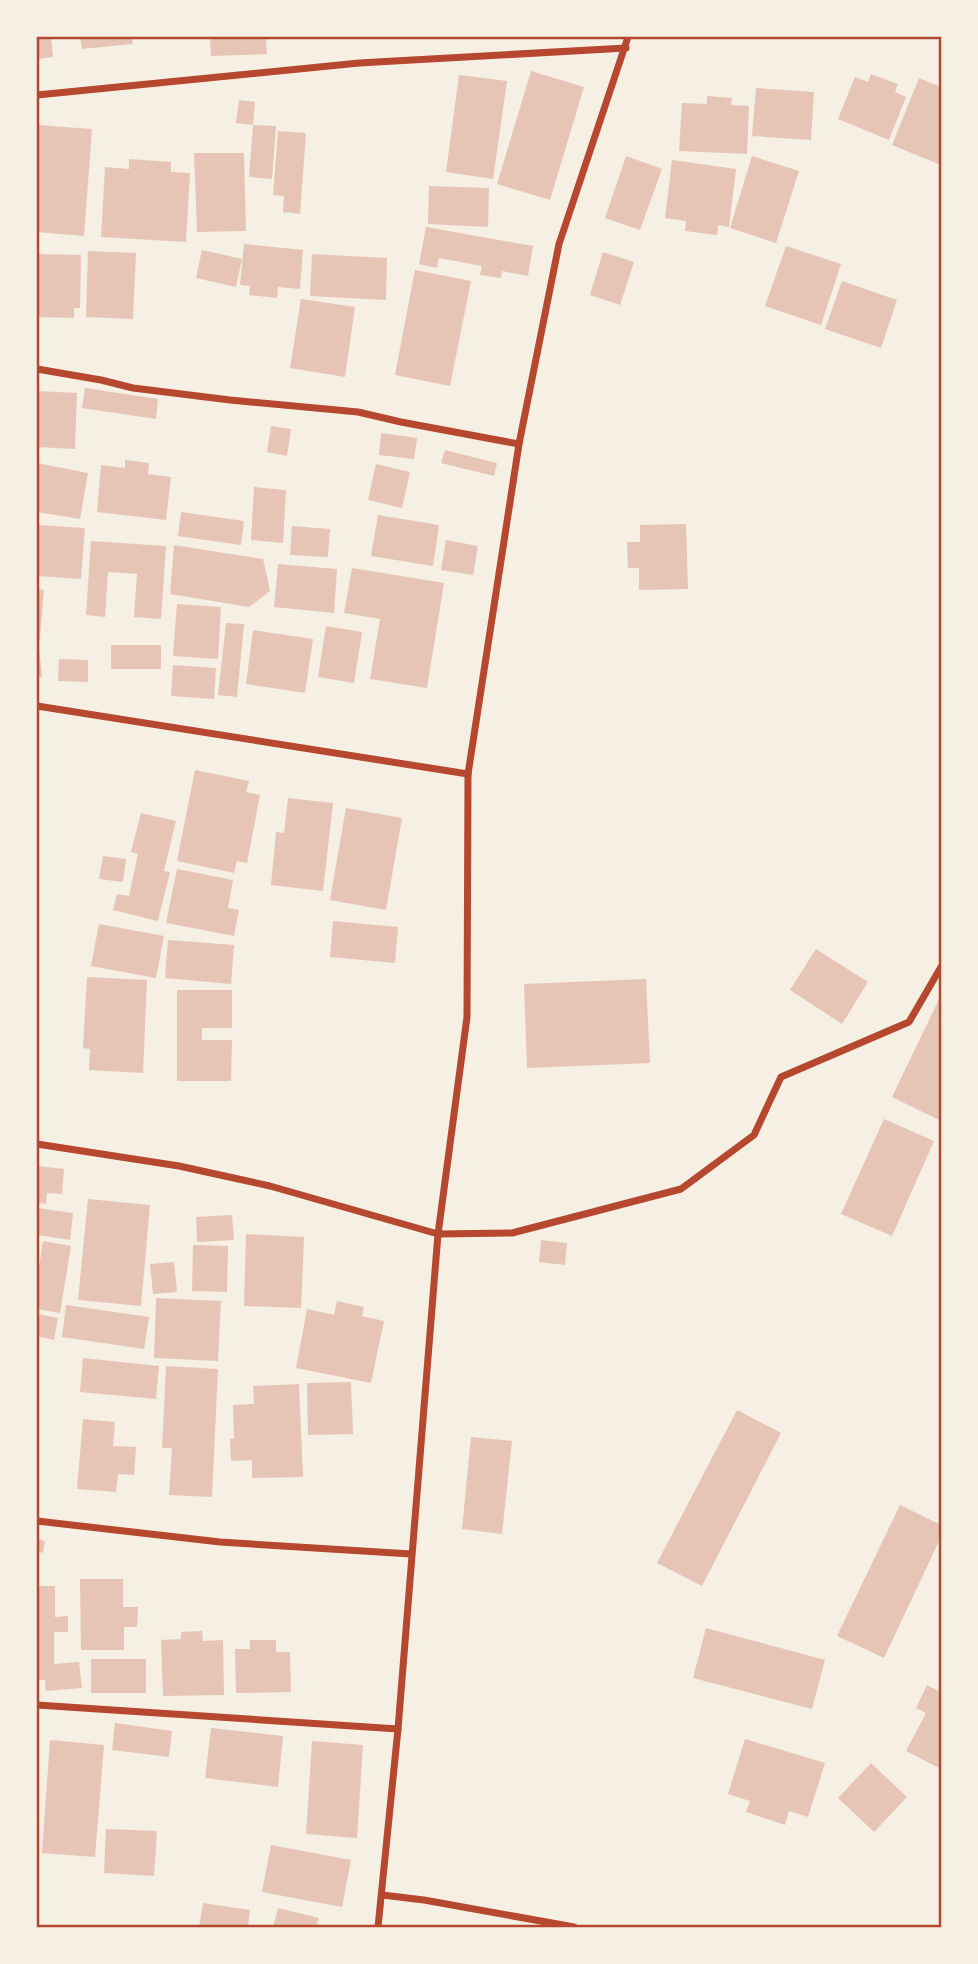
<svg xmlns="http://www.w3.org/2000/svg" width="978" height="1964" font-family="Inter,sans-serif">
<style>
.building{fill:#e6c5b7}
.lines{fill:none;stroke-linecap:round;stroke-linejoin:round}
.minor{stroke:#b5482f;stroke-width:7}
.neatline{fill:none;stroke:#b5482f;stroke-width:2.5}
</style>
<rect width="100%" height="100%" fill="#f6efe4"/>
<g class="building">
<path d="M37 37H51L53 57 37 59Z"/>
<path d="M80 37H132L133 44 82 49Z"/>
<path d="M210 37H266L267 54 211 56Z"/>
<path d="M531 71 584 87 550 200 497 184Z"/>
<path d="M871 74 898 84 895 92 906 97 889 140 838 119 855 77 868 82Z"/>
<path d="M459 75 507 81 493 179 446 172Z"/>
<path d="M919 78 941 87V165L892 145Z"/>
<path d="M756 88 814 92 811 140 752 136Z"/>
<path d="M707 96 732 98 731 105 749 106 747 154 679 151 682 103 707 104Z"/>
<path d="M239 100 255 102 253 125 276 126 272 179 249 177 253 125 236 123Z"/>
<path d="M37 125 92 129 84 236 37 232Z"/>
<path d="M278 131 306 133 300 214 283 212 284 196 273 195Z"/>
<path d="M194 153H244L246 231 197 232Z"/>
<path d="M626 156 662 169 640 230 605 218Z"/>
<path d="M752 156 799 171 776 243 730 228Z"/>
<path d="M129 159 171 162V172L190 173 186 242 101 237 105 167 129 169Z"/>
<path d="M672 160 736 169 729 227 718 225 717 235 685 231 686 221 665 218Z"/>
<path d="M429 186 489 188 488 227 428 224Z"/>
<path d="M426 227 533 246 528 276 502 271 501 278 480 275 482 266 439 258 437 268 419 264Z"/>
<path d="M244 244 303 250 300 289 278 287 277 298 249 295 250 286 240 285Z"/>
<path d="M786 246 841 264 821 325 765 306Z"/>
<path d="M202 250 242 259 236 287 196 278Z"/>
<path d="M88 251 136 253 133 319 86 317Z"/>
<path d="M603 252 634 262 620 305 590 295Z"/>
<path d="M37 254 81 255 80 308H74V318L37 317Z"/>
<path d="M312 254 387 258 386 300 310 296Z"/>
<path d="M415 270 471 281 450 386 395 375Z"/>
<path d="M842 281 897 300 881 348 825 329Z"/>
<path d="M301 299 355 307 345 377 290 368Z"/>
<path d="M85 388 158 399 156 419 82 408Z"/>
<path d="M37 391 77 393 75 449 37 447Z"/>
<path d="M271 426 291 429 287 456 267 452Z"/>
<path d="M381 433 417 438 414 459 379 455Z"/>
<path d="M445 450 497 463 494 476 441 463Z"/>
<path d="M125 460 149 463 148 474 171 477 166 520 97 512 101 465 125 468Z"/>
<path d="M37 463 88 473 80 519 37 512Z"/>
<path d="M376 464 410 472 402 508 368 500Z"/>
<path d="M254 487 286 490 283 543 251 540Z"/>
<path d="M181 512 244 521 241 545 178 536Z"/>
<path d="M378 515 439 525 433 566 371 556Z"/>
<path d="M686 524 688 589 639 590V568H628L627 542H640V525Z"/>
<path d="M37 525 85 528 81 579 37 576Z"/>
<path d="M292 526 330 529 328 557 290 555Z"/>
<path d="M446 540 478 546 473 575 441 570Z"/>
<path d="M91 541 166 546 161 619 134 617 137 574 108 572 105 617 86 615Z"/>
<path d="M174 545 263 559 270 591 249 607 170 594Z"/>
<path d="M278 564 337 569 334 613 274 607Z"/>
<path d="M352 568 444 583 427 688 370 679 380 619 344 613Z"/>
<path d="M37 589 44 590 39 647 42 677H37Z"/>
<path d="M177 604 221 607 218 659 173 656Z"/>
<path d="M226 623 244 624 237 697 218 695Z"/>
<path d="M326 626 362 632 354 683 318 677Z"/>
<path d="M253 630 313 639 305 693 246 684Z"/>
<rect x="111" y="645" width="50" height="24"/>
<path d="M59 659 88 660V682L58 681Z"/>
<path d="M173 665 216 668 214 699 171 696Z"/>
<path d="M195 770 249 781 246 792 260 795 247 863 237 861 234 873 177 861Z"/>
<path d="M288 798 333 803 323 891 271 885 276 832 284 833Z"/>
<path d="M346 808 402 818 386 910 330 900Z"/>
<path d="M141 813 176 821 164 871 170 872 158 921 113 910 117 894 129 896 138 854 131 852Z"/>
<path d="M103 856 126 859 123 882 99 879Z"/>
<path d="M177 869 233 880 228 908 239 910 234 936 166 923Z"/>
<path d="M333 921 398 927 395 963 330 957Z"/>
<path d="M99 924 164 936 156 978 91 966Z"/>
<path d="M168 940 234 945 231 984 165 978Z"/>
<path d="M816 949 868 982 842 1024 790 990Z"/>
<path d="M87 977 147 980 143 1073 89 1070 90 1049 83 1048Z"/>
<path d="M646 979 650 1063 527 1068 524 984Z"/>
<path d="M177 990H232V1028H202V1040H232L231 1081H177Z"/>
<path d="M941 995V1121L892 1097Z"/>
<path d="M884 1119 934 1141 892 1236 841 1214Z"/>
<path d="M37 1166 64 1169 62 1194 47 1193 46 1204 37 1203Z"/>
<path d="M88 1199 150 1205 141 1306 78 1300Z"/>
<path d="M37 1208 73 1213 70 1240 37 1235Z"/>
<path d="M232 1215 234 1240 197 1242 196 1217Z"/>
<path d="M246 1234 304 1237 301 1308 244 1306Z"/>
<path d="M541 1240 567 1243 565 1265 539 1262Z"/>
<path d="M43 1241 71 1246 60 1313 37 1309V1280Z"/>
<path d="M193 1245 228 1246 227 1292 192 1291Z"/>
<path d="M174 1262 177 1292 153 1294 150 1264Z"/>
<path d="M156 1298 221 1301 218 1361 154 1358Z"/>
<path d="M337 1301 364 1307 362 1316 384 1321 371 1383 296 1368 307 1309 334 1315Z"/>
<path d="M66 1305 149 1317 144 1349 62 1337Z"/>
<path d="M37 1314 58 1318 54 1340 37 1336Z"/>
<path d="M83 1358 159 1366 156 1399 80 1392Z"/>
<path d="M166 1366 218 1369 212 1497 169 1495 172 1448H162Z"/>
<path d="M351 1382 353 1434 308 1435 307 1383Z"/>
<path d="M299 1384 303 1477 252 1478V1460L231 1461 230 1439H234L233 1405 254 1404 253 1386Z"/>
<path d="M737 1410 781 1433 702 1586 657 1563Z"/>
<path d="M83 1419 115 1422 113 1446 136 1447 134 1475 118 1474 116 1492 77 1489Z"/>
<path d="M471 1437 512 1441 502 1534 462 1529Z"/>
<path d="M900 1505 941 1525V1537L884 1658 837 1636Z"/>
<path d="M37 1539 45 1541 43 1553 37 1551Z"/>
<path d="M80 1579H123V1607H138L137 1627H124V1650H81Z"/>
<path d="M37 1586H55V1617L68 1616V1632H54V1664L79 1662 82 1688 46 1691 45 1680H37Z"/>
<path d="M706 1628 825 1660 812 1709 693 1678Z"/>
<path d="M202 1631 203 1641 223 1640 224 1695 163 1696 161 1640 181 1639V1632Z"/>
<path d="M250 1640H276V1652H290L291 1692 236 1693 235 1649H250Z"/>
<rect x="91" y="1659" width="55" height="34"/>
<path d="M927 1685 941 1692V1769L906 1751 926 1713 916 1708Z"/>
<path d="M115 1723 172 1731 169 1757 112 1750Z"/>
<path d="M211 1728 283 1736 278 1787 205 1778Z"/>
<path d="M745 1739 825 1763 808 1817 789 1811 785 1825 746 1812 750 1801 728 1794Z"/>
<path d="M50 1740 104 1745 95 1857 42 1853Z"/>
<path d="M312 1741 363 1745 357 1838 306 1834Z"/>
<path d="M871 1763 907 1797 874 1832 838 1798Z"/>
<path d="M106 1829 157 1831 154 1876 104 1873Z"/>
<path d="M271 1845 351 1860 342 1907 262 1892Z"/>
<path d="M203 1903 250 1910 248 1927H199Z"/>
<path d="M278 1908 319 1918 316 1927H273Z"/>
</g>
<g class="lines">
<g class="minor">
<path d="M37 95 359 63 626 48"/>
<path d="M37 369 101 380 133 388 230 400 358 412 401 422 519 444"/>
<path d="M37 706 468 774"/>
<path d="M37 1144 179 1166 270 1186 438 1234 512 1233 681 1189 754 1135 781 1077 909 1022 941 967"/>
<path d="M37 1521 220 1542 411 1554"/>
<path d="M37 1705 398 1729"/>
<path d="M382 1895 424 1900 574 1927"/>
<path d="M378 1927 398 1729 438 1234 467 1017 468 774 519 444 559 244 628 37"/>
</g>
</g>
<rect width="978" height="1964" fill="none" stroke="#f6efe4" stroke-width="77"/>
<rect x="38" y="38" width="902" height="1888" class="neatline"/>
</svg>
